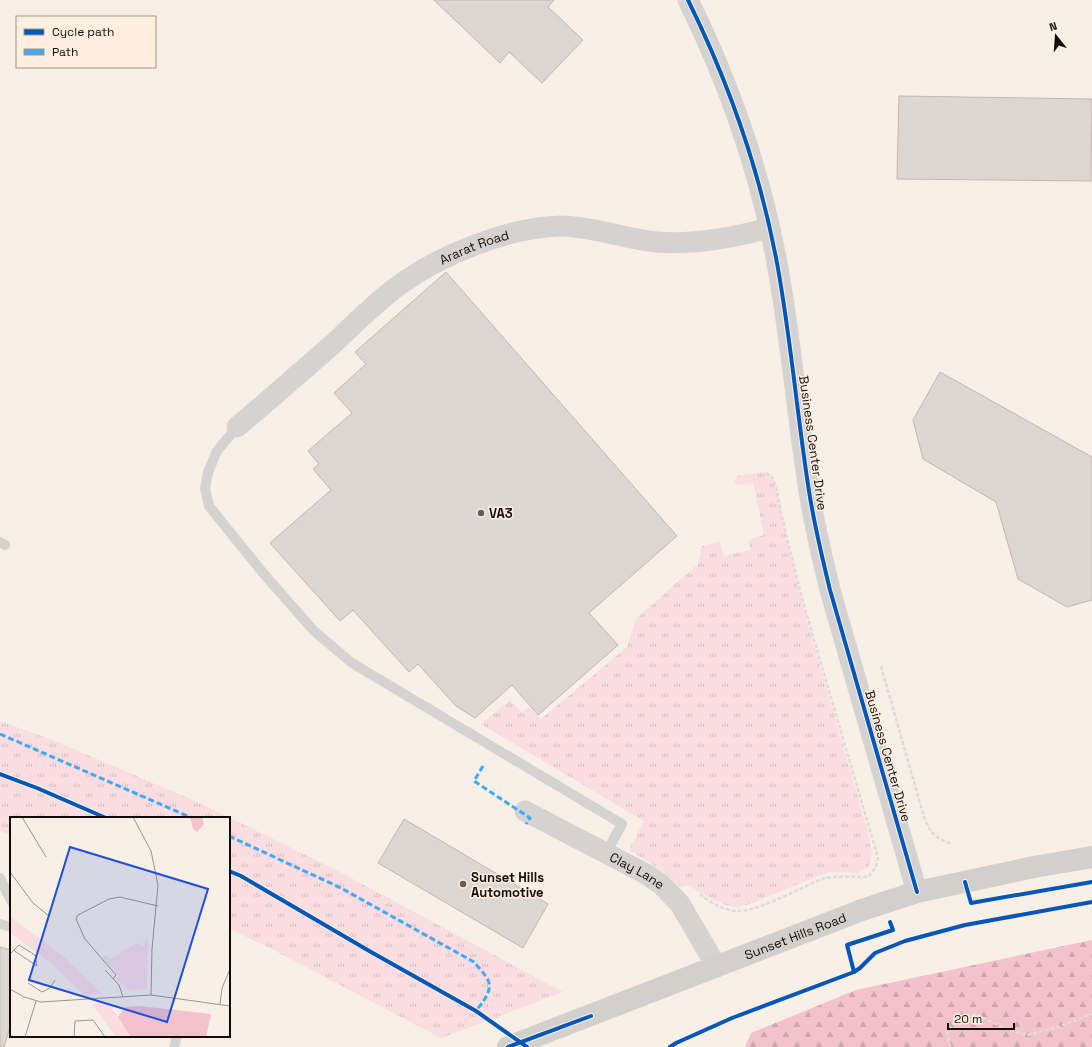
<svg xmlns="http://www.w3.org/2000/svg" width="1092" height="1047" font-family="'Space Grotesk',sans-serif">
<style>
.grass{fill:url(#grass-tufts)}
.forest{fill:url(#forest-firs)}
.building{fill:#ded6d1;stroke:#bfb7b3}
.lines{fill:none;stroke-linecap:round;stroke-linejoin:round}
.path{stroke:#dedcda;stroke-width:2.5;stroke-dasharray:4 2;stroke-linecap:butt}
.service{stroke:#d5d3d1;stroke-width:10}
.minor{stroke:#d5d3d1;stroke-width:21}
.secondary{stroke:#d2d0cc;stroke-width:22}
.quiet{stroke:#3fa9f5;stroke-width:3;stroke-dasharray:6 3;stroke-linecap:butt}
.cycleway-casing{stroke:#feefe1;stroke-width:6}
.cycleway{stroke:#0057b8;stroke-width:4}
.poi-dot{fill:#625b56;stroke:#feefe1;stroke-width:1.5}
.labels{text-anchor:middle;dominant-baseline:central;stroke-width:3;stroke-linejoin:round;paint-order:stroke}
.street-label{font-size:13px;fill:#110c08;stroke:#feefe1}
.poi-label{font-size:13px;font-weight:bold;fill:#110c08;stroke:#feefe1;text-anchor:start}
.inset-road{fill:none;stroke:#9c948e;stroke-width:1}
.view{fill:#1d4ed8;fill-opacity:0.15;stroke:#1d4ed8;stroke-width:2}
.inset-edge{fill:none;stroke:#110c08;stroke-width:2}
</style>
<defs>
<pattern id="grass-tufts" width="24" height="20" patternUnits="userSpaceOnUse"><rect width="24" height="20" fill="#fadde1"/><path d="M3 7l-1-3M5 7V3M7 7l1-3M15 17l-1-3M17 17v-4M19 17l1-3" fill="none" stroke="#d5bcc0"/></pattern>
<pattern id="forest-firs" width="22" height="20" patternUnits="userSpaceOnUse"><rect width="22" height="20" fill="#f3c2cd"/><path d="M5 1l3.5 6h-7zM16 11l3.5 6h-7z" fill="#cfa6af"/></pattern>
</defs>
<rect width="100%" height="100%" fill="#f8efe7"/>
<g class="grass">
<path d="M764 472 772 478 775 487 799 593 867 829 872 853 869 866 858 873 830 872 808 880 750 904 737 907 725 905 710 898 688 885 681 887 663 871 629 850 644 821 481 724 510 700 522 713 529 707 541 719 627 647 636 619 698 564 702 546 720 542 724 556 750 550 749 542 751 539 764 535 753 483 737 485 734 482 737 476Z"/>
<path d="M0 721 55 741 202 804 336 870 563 992 441 1038 264 945 229 929V818H11V835L0 831Z"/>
</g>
<path class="forest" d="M1092 940V1047H745L751 1033 856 990Z"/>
<g class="building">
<path d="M434 0H554L548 7 583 40 542 83 509 52 500 63Z"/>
<path d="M899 96 1092 99 1091 181 897 179Z"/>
<path d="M446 272 677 536 589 613 618 645 538 715 512 685 475 718 456 706 418 664 409 672 353 610 340 621 270 543 331 490 313 469 319 464 308 451 352 413 334 393 366 364 355 352Z"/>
<path d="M940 372 1092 457V600L1067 607 1018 579 996 502 923 459 913 420Z"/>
<path d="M404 819 548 904 523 948 378 863Z"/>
<path d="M0 947 11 950V1024L4 1047H0Z"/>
</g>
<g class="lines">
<g class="path">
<path d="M881 666 924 817C932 835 934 837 952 844"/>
<path d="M700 894C709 902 723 910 736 911 757 913 802 886 825 878 831 876 859 877 868 877L876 867 878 858 801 595 782 517 776 487 772 477 766 473"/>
<path d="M950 1047 947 1033 957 1017 975 1014 1004 1028 1027 1035 1058 1027 1092 1014"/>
</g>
<g class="service">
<path d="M237 427 217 451 208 472 205 489 209 506 263 573 314 631 352 663 622 824 606 853"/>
<path d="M0 542 5 545"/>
<path d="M0 878 11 901"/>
<path d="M0 924 11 927"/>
<path d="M174 1047 177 1036"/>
</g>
<g class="minor">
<path d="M688 0C729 83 760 172 777 263 791 339 797 415 809 491 814 524 822 557 830 590L917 892"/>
<path id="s1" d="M237 427C269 400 301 372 333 344 354 324 375 303 398 286 440 255 509 227 561 226 591 226 625 239 656 242 694 245 732 238 769 228"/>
<path id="s2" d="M525 811 646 874 662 885 680 904 711 957 716 967"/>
</g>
<path class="secondary" id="s3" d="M508 1047 862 910 917 892 1034 867 1092 857"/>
<g class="quiet">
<path d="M0 734 192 818"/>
<path d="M483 766 474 781 530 818 526 824"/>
<path d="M229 836 341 888 474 962C478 967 485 974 488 980 493 991 482 1003 476 1011"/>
</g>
<g class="cycleway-casing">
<g id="cycleway">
<path d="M688 0C729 83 760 172 777 263 791 339 797 415 809 491 814 524 822 557 830 590L917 892"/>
<path d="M0 774 37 788 106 818"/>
<path d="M229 871 241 876 371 952 476 1011 527 1047"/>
<path d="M965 882 971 903 1092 882"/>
<path d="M854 972 847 945 893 930 890 922"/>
<path d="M508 1047 591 1016"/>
<path d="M670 1047 676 1043 732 1018 854 972 860 968 875 953 905 941 965 925 1092 902"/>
</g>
</g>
<use href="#cycleway" class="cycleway"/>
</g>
<g class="poi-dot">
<circle cx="481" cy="513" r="4"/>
<circle cx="463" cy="884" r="4"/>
</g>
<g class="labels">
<g class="street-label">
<text stroke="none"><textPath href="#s1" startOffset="300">Ararat Road</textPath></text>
<text transform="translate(813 443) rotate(82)">Business Center Drive</text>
<text transform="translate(888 756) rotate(74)">Business Center Drive</text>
<text stroke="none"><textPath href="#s2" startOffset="127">Clay Lane</textPath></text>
<text stroke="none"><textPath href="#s3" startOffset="308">Sunset Hills Road</textPath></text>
</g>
<g class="poi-label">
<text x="489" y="513">VA3</text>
<text x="471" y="877">Sunset Hills<tspan x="471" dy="15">Automotive</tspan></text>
</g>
</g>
<g transform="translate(10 817)">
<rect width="220" height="220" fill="#f8efe7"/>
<path d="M0 99 54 140 92 177 75 179 40 145 0 116ZM138 119 137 172 118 173 106 162 109 159 92 140 97 138 100 142 127 126 133 129 136 121 134 120ZM98 186 120 216 122 220H106L82 187Z" fill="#fadde1"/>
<path d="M180 0H192L194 7 187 15 183 12ZM130 189 201 197 196 220H121L108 200 115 190Z" fill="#f3c2cd"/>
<path class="inset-road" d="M12 0 36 40M123 0 141 34 148 68 142 132 141 178M0 55 23 86 39 99M3 133 27 149M0 137 9 128 25 138 27 149M95 153 109 168 113 180M103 162 106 158 75 122 66 102 68 98 99 82 110 80 148 89M18 166 32 175 40 171 45 163M0 172 14 180 31 185 141 178 220 189M210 187 212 171 220 152M15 220 26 184M64 220 65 204 83 203 95 220"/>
<path class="view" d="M60 30 198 72 157 205 19 163Z"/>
<rect width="220" height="220" class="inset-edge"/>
</g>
<rect x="16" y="16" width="140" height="52" fill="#feefe1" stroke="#9f948a"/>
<rect x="24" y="29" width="20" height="6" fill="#0057b8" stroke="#9f948a"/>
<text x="52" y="36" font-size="12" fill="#110c08">Cycle path</text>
<rect x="24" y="49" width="20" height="6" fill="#3fa9f5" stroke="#9f948a"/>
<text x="52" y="56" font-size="12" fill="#110c08">Path</text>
<g transform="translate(1056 36) rotate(343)" stroke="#feefe1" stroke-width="3" paint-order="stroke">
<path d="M0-3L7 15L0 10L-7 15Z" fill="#110c08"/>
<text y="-6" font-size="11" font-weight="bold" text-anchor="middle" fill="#110c08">N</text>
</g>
<path d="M948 1023v6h66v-6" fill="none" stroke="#110c08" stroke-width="2"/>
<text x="954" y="1023" font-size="12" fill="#110c08" stroke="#feefe1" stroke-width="3" paint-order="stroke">20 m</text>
</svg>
